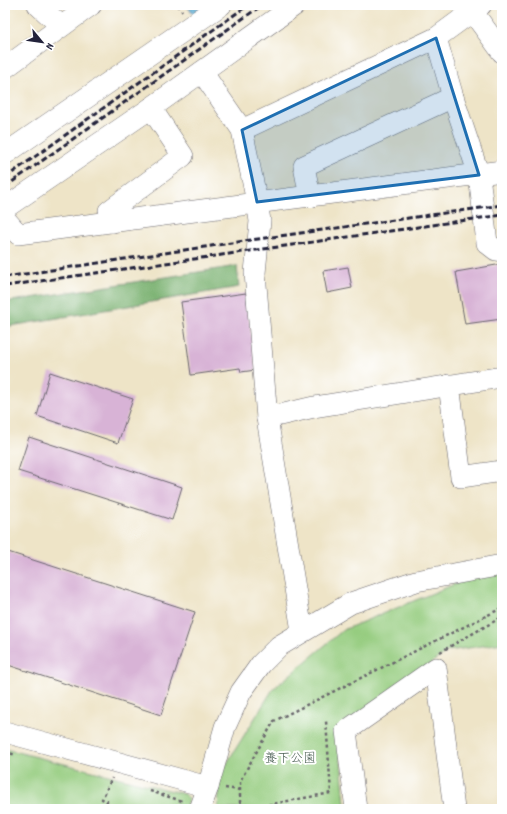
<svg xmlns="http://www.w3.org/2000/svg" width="507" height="814" font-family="Dekko,'Klee One',sans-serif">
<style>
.green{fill:#95cc7f;stroke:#5c775d}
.forest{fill:#78b06e;stroke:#4d6954}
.water{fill:#51a5cc;stroke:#3a6484}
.building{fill:#d8b3d6}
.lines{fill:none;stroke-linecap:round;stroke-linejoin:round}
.minor-casing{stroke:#69666c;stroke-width:22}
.path{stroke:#69666c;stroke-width:2.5;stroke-dasharray:3 3;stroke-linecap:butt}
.minor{stroke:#fff;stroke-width:21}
.rail{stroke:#22223b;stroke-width:3;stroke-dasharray:6 3;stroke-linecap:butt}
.marked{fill:#1f6fb2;fill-opacity:0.2;stroke:#1f6fb2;stroke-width:3;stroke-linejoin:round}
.labels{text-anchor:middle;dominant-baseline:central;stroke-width:4;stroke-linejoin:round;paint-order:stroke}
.park-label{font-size:13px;fill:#4a5e53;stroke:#fff}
</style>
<rect width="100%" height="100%" fill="#fff"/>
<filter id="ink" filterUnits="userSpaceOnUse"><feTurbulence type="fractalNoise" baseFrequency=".025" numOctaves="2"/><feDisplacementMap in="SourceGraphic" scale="8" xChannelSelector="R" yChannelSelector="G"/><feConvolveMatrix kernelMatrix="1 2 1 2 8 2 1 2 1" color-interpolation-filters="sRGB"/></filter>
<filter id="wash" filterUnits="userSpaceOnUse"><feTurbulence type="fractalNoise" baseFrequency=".012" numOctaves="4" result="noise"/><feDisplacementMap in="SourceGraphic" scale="16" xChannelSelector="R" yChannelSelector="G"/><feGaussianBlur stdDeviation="0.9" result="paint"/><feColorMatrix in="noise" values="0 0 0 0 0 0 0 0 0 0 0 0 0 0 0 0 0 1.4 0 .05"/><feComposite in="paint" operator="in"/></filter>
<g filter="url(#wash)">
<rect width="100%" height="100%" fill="#eee4c7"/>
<g class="green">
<path d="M502 574V643L448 651 400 686 338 728 345 804 317 809H218L220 774 273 689 343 630 467 579Z"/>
<path d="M5 749 184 794 189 799 185 809H5Z"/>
</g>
<path class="forest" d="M237 266 239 287 5 327V302Z"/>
<path class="water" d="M186 5H208L194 15Z"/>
<g id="blocks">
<g class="building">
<path d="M502 264V319L465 324 456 272Z"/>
<path d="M348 267 352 288 327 293 323 271Z"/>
<path d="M246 293 256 370 241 372 240 368 191 375 181 302Z"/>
<path d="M50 372 133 399 118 443 37 416Z"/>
<path d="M29 437 182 487 172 520 18 471Z"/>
<path d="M5 551 195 612 161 715 5 664Z"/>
</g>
</g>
</g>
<g filter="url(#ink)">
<use href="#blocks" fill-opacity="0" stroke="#69666c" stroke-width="1"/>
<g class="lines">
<g class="minor-casing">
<g id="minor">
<path d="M38 5 61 26"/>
<path d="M472 11 502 52"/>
<path d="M436 38 453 97 479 175 487 243 496 250 502 251"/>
<path d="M5 68 91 5"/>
<path d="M202 72 242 130 257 202 260 221 255 273 267 418 302 631"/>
<path d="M242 130 436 38 481 5"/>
<path d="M5 154 221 5"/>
<path d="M310 197 304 166 453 97"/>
<path d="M5 208 151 108 295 5"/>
<path d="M5 219 18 234 502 171"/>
<path d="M112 222 109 211 183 156 151 108"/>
<path d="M449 385 461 477 502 471"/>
<path d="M267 418 314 407 502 377"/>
<path d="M5 732 208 787"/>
<path d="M200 809 208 787 225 727 241 692 261 664 279 646 351 603 416 581 502 565"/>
<path d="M356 809 346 731 436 668 454 809"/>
</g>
</g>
<g class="path">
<path d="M178 5 182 11"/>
<path d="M440 652 502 617"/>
<path d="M5 752 16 755"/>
<path d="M225 788 240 790"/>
<path d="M150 791 182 801 180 809"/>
<path d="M105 809 107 801 102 799 112 778"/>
<path d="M240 809V781L274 721 502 608"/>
<path d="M245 809 331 793 326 721"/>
</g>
<use href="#minor" class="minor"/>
<g class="rail">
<path d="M5 178 248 5"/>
<path d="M5 187 262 5"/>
<path d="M5 277 251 240 502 205"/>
<path d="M5 286 502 215"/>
</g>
</g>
</g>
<path class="marked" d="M436 38 479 175 257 202 242 130Z"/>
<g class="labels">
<g class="park-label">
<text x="290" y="759">養下公園</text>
</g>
</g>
<rect width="507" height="814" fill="none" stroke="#fff" stroke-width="20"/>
<g transform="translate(42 42) rotate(119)" stroke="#ffffff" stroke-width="3" paint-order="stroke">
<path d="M0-3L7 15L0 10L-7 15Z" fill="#22223b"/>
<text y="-6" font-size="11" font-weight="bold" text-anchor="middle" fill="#22223b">N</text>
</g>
</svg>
